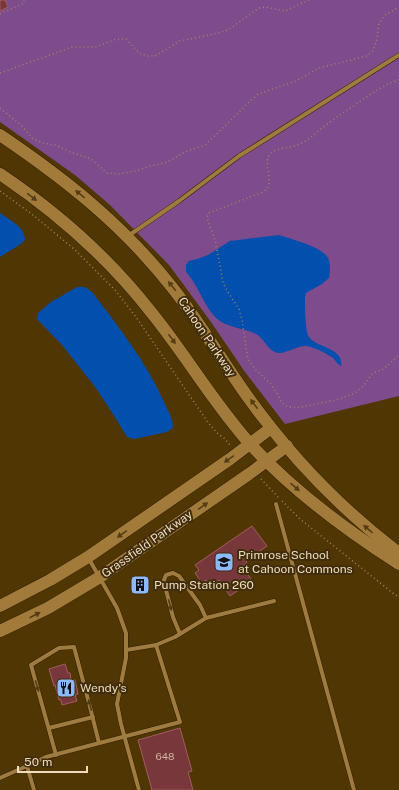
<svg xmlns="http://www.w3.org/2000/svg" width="399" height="790" font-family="'Public Sans',sans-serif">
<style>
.green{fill:#7e4c8d}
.water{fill:#024fad}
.building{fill:#77373b;stroke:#a25d60}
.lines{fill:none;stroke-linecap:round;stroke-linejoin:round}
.lane-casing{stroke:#311f00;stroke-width:5}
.secondary-casing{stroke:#311f00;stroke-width:13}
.path{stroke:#9d875d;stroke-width:1.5;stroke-dasharray:1 3;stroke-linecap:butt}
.lane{stroke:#a07b3f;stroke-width:4}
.secondary{stroke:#a27b3a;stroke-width:12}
.oneway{fill:#543d16}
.oneway2{fill:#533d17}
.labels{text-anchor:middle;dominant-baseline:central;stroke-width:4;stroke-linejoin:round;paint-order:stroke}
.number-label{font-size:10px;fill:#d2b49e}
.street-label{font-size:12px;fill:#f0ddbf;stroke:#402d0d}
.poi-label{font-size:12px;fill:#f0ddbf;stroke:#402d0d;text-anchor:start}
</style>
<rect width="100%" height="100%" fill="#503602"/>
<path class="green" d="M0 0H399V396L285 424 245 372 211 322 169 265 110 205 75 175 0 122Z"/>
<g class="water">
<path d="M0 213C10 220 25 227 25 240L21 244 0 257Z"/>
<path d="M279 235C291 239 323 247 328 258 331 264 330 271 329 278L322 284 306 293 305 297C305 306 305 331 309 337 315 347 345 348 341 366 337 364 336 361 333 358 328 354 317 349 311 347 300 343 290 353 279 353 268 352 264 338 256 334 244 328 225 327 216 318 203 305 199 286 186 272V265L189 261 197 259 208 255 230 241Z"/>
<path d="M77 287H85L92 292C119 327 146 362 164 402 168 411 173 418 173 428L167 432 139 438 133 439 127 437 118 422 96 388 62 345 37 319 38 313 51 302Z"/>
</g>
<g class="building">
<path d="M0 0H5L8 7 0 11Z"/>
<path d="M252 526 267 546 246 561 247 563 242 566 251 579 249 580 250 582 230 596 219 580 210 586 206 580 202 583 195 573 199 570 195 565Z"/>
<path d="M141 580 145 586 139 590 135 584Z"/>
<path d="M65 664 68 673H70L71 680H75L78 694 75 695 77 701 62 705 61 700H59L55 685 54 686 49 669Z"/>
<path d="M180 728 192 771 188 772 193 790H152L138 740Z"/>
</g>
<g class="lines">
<g class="lane-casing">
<g id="lane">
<path d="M128 236 179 201 239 156 399 55"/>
<path d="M276 504 354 790"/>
<path d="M89 559 117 608 126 633V658L117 704 121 724 139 790"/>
<path d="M180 634 173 617 166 590 164 580 166 575 173 573 179 576 200 605 206 618"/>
<path d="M156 645 175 637 206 618 274 601"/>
<path d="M49 728 93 717"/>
<path d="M56 755 31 665 59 648 74 647 90 707 99 743"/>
<path d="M27 766 46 757 180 722 156 645 126 650"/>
<path d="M0 778 27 766 34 790"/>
</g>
</g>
<g class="secondary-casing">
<g id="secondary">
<path d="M0 135C65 179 122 224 171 286 200 322 223 363 250 400 292 458 342 510 399 553"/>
<path d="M0 174C58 213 108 257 151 312 186 355 214 404 251 445 294 492 346 530 399 564"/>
<path d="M0 606 50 580 88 557 230 459 271 428"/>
<path d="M0 631 48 608 100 577 249 474 287 446"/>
</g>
</g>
<g class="path">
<path d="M0 14 22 4 24 0"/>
<path d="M0 73 72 47H95L117 39H126L139 53 148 56H155L180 41 214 34 228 30 259 8 266 7 285 11 309 0"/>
<path d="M399 80C384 84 372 94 359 102 349 109 339 115 329 123 321 128 315 135 307 140 304 142 300 144 297 145 290 148 276 148 271 153 260 165 278 182 263 192L209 213 207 217 209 224 215 240 223 282 226 289 239 309 242 320 247 354 248 359 256 370 270 383 277 393 282 403 287 406 296 408 340 399 355 393 363 386 373 373 384 369 399 355"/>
<path d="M0 108 23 127 33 139 43 143 55 145 70 152 91 159 107 173 120 174 135 171 151 166 167 162 185 152 205 145 229 122 249 102 258 94 296 81 319 68 367 56 373 51 377 39 379 23 385 15 399 7"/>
<path d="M0 191 33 215 74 249 115 290 136 317 207 421 217 433 224 438 230 445"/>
<path d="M261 479 279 498"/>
<path d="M282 501 300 519 394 594 399 597"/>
</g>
<use href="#lane" class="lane"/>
<use href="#secondary" class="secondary"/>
</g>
<defs><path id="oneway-solid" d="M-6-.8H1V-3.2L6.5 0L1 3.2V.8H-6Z"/></defs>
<g class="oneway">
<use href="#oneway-solid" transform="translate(80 194) rotate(-141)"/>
<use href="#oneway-solid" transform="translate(32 197) rotate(37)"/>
<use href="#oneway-solid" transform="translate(172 286) rotate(-129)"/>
<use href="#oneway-solid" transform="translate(172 339) rotate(54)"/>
<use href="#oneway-solid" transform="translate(254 404) rotate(-127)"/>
<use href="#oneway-solid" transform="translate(229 459) rotate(145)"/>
<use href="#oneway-solid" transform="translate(295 487) rotate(41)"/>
<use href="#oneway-solid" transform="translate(203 506) rotate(-35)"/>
<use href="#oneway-solid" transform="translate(368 529) rotate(-139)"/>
<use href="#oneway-solid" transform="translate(122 534) rotate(145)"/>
<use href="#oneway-solid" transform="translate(35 615) rotate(-27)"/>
</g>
<g class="oneway2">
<use href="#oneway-solid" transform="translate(170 605) rotate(75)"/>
<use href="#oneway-solid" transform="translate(37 686) rotate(74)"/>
<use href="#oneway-solid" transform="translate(90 705) rotate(-105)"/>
</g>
<defs>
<g id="school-square" transform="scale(1)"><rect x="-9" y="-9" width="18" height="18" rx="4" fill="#8cb9fc" stroke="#402d0d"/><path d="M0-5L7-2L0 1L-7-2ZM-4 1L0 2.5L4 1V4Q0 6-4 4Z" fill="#111"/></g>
<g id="building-square" transform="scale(1)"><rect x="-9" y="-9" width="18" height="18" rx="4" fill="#8cb9fc" stroke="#402d0d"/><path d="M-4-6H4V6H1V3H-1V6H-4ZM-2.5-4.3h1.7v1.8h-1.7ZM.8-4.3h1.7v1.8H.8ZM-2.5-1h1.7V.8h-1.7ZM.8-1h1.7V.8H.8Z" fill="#111"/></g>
<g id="restaurant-square" transform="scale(1)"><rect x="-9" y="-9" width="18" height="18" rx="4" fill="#8cb9fc" stroke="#402d0d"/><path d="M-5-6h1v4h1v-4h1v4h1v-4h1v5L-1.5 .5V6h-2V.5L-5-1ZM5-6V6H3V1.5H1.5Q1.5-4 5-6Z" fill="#111"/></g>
</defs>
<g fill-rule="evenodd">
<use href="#school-square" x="224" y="562"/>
<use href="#building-square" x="140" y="585"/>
<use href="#restaurant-square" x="66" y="688"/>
</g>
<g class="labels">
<g class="number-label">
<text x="165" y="756">648</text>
</g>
<g class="street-label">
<text transform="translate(207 337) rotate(56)">Cahoon Parkway</text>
<text transform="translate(147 544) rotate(-35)">Grassfield Parkway</text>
</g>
<g class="poi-label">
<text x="238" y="555">Primrose School<tspan x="238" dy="14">at Cahoon Commons</tspan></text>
<text x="154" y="585">Pump Station 260</text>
<text x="80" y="688">Wendy's</text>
</g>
</g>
<path d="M18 766v6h69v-6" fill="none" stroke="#f0ddbf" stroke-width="2"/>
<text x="24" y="766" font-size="12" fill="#f0ddbf" stroke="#402d0d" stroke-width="3" paint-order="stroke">50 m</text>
</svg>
